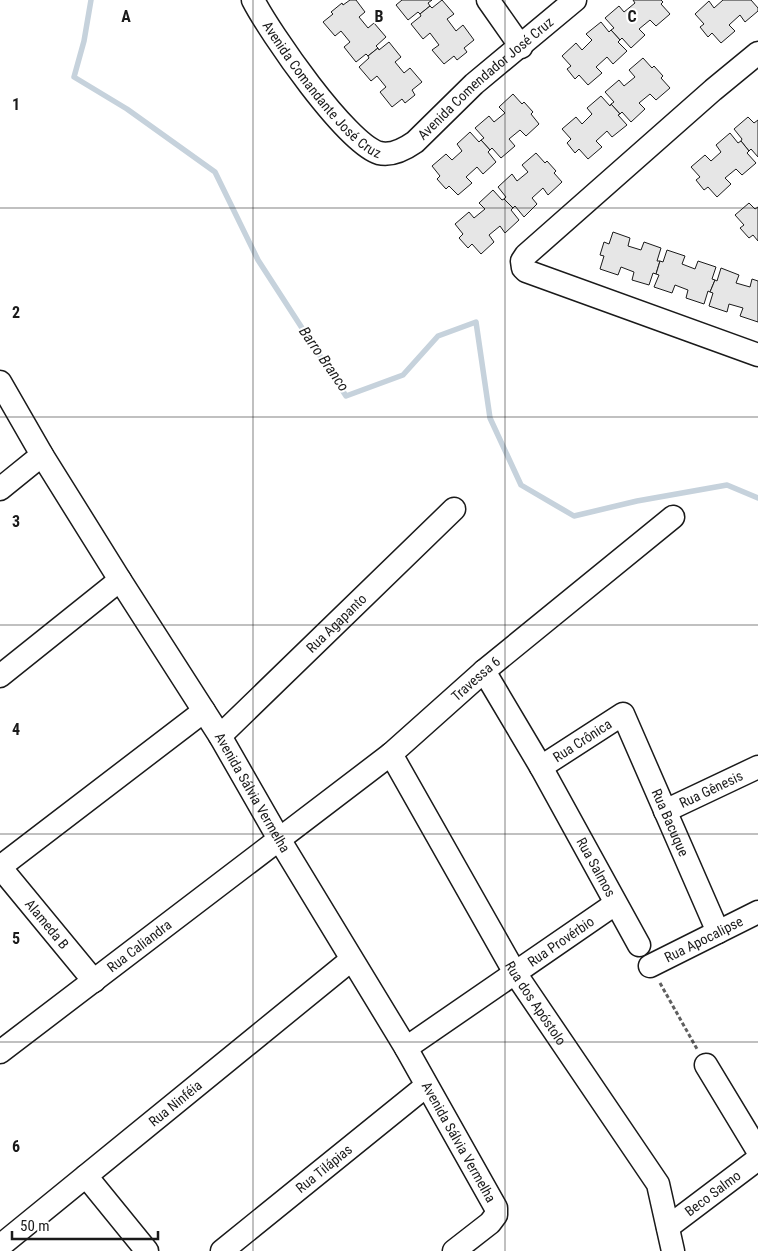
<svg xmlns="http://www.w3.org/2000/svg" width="758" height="1251" font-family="'Roboto Condensed',sans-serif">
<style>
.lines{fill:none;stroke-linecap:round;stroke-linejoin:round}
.stream{stroke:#c6d2dc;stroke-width:5.5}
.building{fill:#e6e6e6;stroke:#1a1a1a}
.minor-casing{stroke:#1a1a1a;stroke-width:25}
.path{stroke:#5f5f5f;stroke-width:3;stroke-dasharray:4 2.5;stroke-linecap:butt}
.minor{stroke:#fff;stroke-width:22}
.grid{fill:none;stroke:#1a1a1a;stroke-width:1;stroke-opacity:0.55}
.labels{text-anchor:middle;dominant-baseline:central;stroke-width:4;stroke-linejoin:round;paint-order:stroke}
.street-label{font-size:14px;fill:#1a1a1a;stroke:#fff}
.water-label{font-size:15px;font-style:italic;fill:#1a1a1a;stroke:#fff}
.grid-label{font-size:16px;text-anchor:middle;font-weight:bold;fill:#1a1a1a;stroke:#fff;stroke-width:4;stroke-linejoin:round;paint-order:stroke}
</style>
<rect width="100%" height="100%" fill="#fff"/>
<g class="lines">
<path class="stream" d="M91 0 84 41 74 77 127 109 215 172 258 260 346 396 403 375 438 336 476 322 490 418 521 485 574 516 637 501 727 485 758 498"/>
</g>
<g class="building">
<path d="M350 0H356L365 12 359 17 368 28 374 23 386 37 376 46 378 48 368 56 366 54 356 62 344 47 350 42 341 31 335 36 323 22 333 14 331 12 342 3 343 5Z"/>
<path d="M402 0H432L428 3 430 6 420 14 418 12 408 20 396 5Z"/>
<path d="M442 0 454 14 447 19 456 31 463 25 474 40 464 48 467 52 457 60 454 56 444 64 432 50 439 45 430 33 423 39 411 24 421 16 420 14 430 6 432 8Z"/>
<path d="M633 0H661L663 2 661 4 670 14 656 26 650 20 639 29 645 35 631 48 622 38 620 40 611 30 614 28 605 18 619 6 624 12 635 3Z"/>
<path d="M723 0H751L758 8V11L745 22 740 15 729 25 735 31 721 43 712 33 708 37 700 27 704 24 695 14 709 1 714 8Z"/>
<path d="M601 22 609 32 611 30 620 40 618 42 627 51 613 64 607 57 596 67 602 73 588 85 579 75 575 79 567 69 571 66 562 56 576 43 582 50 592 40 586 34Z"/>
<path d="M389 42 401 57 395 62 404 73 410 68 422 82 412 90 415 95 405 103 402 99 392 107 380 92 386 87 377 76 371 81 359 67 369 58 368 56 378 48 379 50Z"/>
<path d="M643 58 652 68 654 66 663 76 661 78 670 88 656 100 650 94 639 103 645 109 631 122 622 112 620 114 611 104 614 102 605 92 619 80 624 86 635 77 629 70Z"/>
<path d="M513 94 522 104 524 102 533 112 531 114 539 124 526 136 520 130 509 139 515 146 501 158 492 148 490 150 481 140 484 138 475 128 489 116 494 122 505 113 499 107Z"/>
<path d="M601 96 610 106 611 104 620 114 618 115 627 125 612 137 607 131 596 141 602 147 588 159 579 149 575 153 567 143 571 139 562 129 576 117 582 124 592 114 587 108Z"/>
<path d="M748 117 754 123 758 120V157L751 149 749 151 741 141 742 139 734 129Z"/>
<path d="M470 132 479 142 481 140 490 150 488 152 496 162 483 174 477 167 466 177 472 183 458 195 449 186 446 189 437 179 440 176 432 166 446 154 452 160 462 151 457 144Z"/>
<path d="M730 133 738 143 741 141 749 151 747 153 756 163 742 175 736 169 725 178 731 184 717 197 708 187 704 190 696 180 700 177 691 167 705 155 711 161 721 152 716 145Z"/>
<path d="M536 153 545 163 547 161 556 171 554 173 562 182 548 195 543 188 532 198 537 204 524 217 515 206 513 208 504 199 506 197 498 187 512 174 517 181 528 172 522 165Z"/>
<path d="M493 190 502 200 504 199 513 208 511 210 519 220 505 233 500 226 489 235 494 242 481 254 472 244 468 248 459 238 463 234 455 224 469 212 474 218 485 209 479 203Z"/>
<path d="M749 203 755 209 758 207V241L753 235 749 238 740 228 744 225 735 215Z"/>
<path d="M613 232 630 238 628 246 641 250 644 242 661 248 657 261H660L656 274 653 273 649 285 632 280 634 272 621 267 618 275 600 269 604 256 600 255 604 242 609 244Z"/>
<path d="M667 250 685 256 682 264 695 269 698 261 716 267 712 279 715 280 710 292 708 291 704 304 686 298 688 290 675 285 672 293 654 287 659 275 656 274 660 261 663 262Z"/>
<path d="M721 268 739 275 736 283 750 287 752 279 758 281V322L740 316 743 308 729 304 727 312 709 306 713 293 710 292 715 280 717 281Z"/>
</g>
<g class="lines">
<g class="minor-casing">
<g id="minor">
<path id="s1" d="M253 0C270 33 346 143 379 153 391 156 405 149 415 142L474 84 575 0"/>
<path d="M488 0 521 47"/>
<path d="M758 53 713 90 526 255 522 261 523 268 526 271 758 355"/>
<path id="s2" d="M0 382 42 455 120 580 220 736 279 839 406 1048 496 1208V1215L490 1223 454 1251"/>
<path d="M0 489 42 455"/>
<path id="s3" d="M484 671 541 767 639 945"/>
<path d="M0 676 120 580"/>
<path id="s4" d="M220 736 454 509"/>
<path id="s5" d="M391 754 515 973 658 1184 673 1251"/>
<path id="s6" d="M541 767 623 714 718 932"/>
<path id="s7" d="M665 811 758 767"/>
<path d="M0 867 204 711"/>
<path id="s8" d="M0 867 94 981"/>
<path id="s9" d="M650 966 758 912"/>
<path id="s10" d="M406 1048 615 904"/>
<path id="s11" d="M0 1052 391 754 484 671 673 517"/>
<path d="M706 1065 758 1151"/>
<path d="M86 1176 147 1251"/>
<path id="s12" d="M668 1227 758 1159"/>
<path id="s13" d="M0 1246 351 960"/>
<path id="s14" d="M222 1251 426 1086"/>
</g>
</g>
<path class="path" d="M660 983 697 1049"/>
<use href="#minor" class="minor"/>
</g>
<path class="grid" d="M253 0V1251M505 0V1251M0 208H758M0 417H758M0 625H758M0 834H758M0 1042H758"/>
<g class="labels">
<g class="street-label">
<text stroke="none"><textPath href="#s1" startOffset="334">Avenida Comendador José Cruz</textPath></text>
<text stroke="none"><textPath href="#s1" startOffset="114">Avenida Comandante José Cruz</textPath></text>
<text stroke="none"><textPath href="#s4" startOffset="162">Rua Agapanto</textPath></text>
<text stroke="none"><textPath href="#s11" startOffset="605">Travessa 6</textPath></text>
<text stroke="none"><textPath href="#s6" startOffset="49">Rua Crônica</textPath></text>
<text stroke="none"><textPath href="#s7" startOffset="51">Rua Gênesis</textPath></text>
<text stroke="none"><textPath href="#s2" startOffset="482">Avenida Sálvia Vermelha</textPath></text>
<text stroke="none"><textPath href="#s6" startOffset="216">Rua Bacuque</textPath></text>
<text stroke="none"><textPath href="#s3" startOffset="226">Rua Salmos</textPath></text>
<text stroke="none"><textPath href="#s8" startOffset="74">Alameda B</textPath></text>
<text stroke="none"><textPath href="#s9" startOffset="60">Rua Apocalipse</textPath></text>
<text stroke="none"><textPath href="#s10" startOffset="188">Rua Provérbio</textPath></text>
<text stroke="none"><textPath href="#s11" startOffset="175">Rua Caliandra</textPath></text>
<text stroke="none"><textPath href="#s5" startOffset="288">Rua dos Apóstolo</textPath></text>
<text stroke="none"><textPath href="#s13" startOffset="226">Rua Ninféia</textPath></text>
<text stroke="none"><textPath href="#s2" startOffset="888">Avenida Sálvia Vermelha</textPath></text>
<text stroke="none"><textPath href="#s14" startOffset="131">Rua Tilápias</textPath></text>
<text stroke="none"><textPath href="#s12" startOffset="56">Beco Salmo</textPath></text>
</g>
<g class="water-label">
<text transform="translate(324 359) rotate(55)">Barro Branco</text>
</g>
</g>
<g class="grid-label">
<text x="126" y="22">A</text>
<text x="379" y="22">B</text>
<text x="632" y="22">C</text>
<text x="16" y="110">1</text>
<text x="16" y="318">2</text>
<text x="16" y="527">3</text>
<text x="16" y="735">4</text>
<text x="16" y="944">5</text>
<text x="16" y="1152">6</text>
</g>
<path d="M12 1231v8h146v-8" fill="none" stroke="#1a1a1a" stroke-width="2.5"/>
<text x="20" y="1231" font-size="15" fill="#1a1a1a" stroke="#ffffff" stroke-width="4" paint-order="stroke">50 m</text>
</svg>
